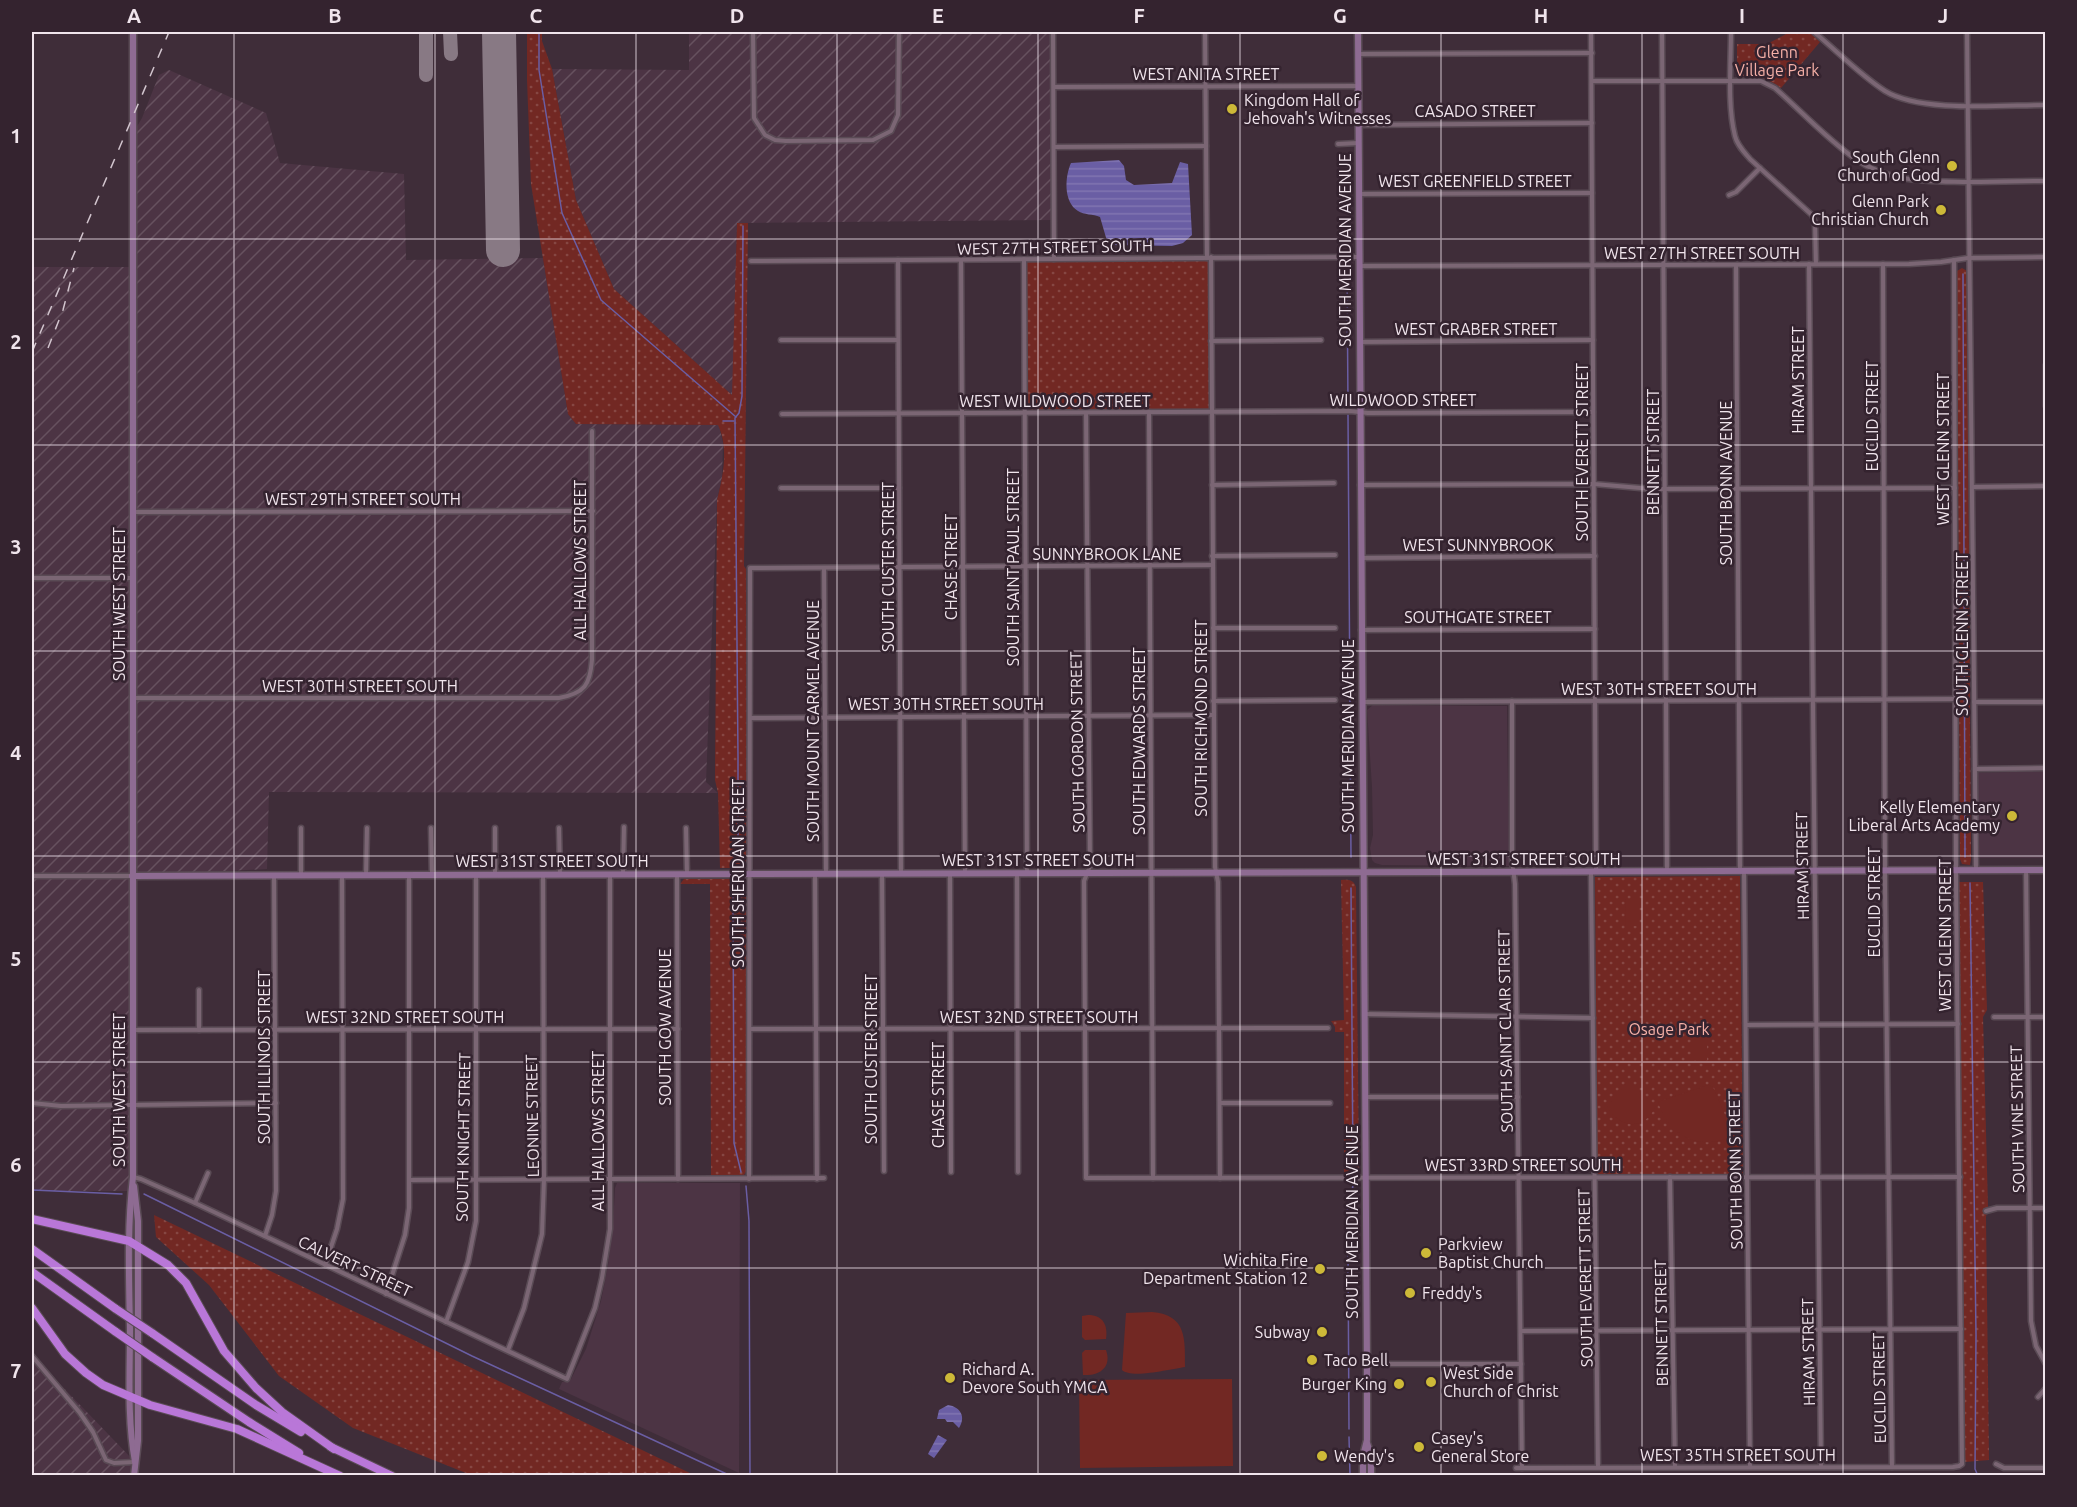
<svg xmlns="http://www.w3.org/2000/svg" width="2077" height="1507" font-family="Ubuntu,sans-serif">
<style>
.built{fill:#4c3444}
.industrial{fill:url(#industrial-furrows)}
.green{fill:url(#green-dots)}
.pitch{fill:#722823}
.water{fill:url(#water-rules)}
.lines{fill:none;stroke-linecap:round;stroke-linejoin:round}
.stream{stroke:#6a5ea4;stroke-width:1.5}
.taxiway{stroke:#887984;stroke-width:14}
.runway{stroke:#887984;stroke-width:34}
.street-casing{stroke:#5a4b55;stroke-width:7}
.secondary-casing{stroke:#5a4b55;stroke-width:9}
.highway-casing{stroke:#5a4b55;stroke-width:10}
.street{stroke:#7b6674;stroke-width:4}
.secondary{stroke:#8e6b92;stroke-width:6}
.highway{stroke:#b977d8;stroke-width:8}
.rail{stroke:#d2c5ce;stroke-width:1.5;stroke-dasharray:10 10;stroke-linecap:butt}
.highway-bridge-casing{stroke:#5a4b55;stroke-width:10;stroke-linecap:butt}
.highway-bridge{stroke:#b977d8;stroke-width:8}
.grid{fill:none;stroke:#f0e4ec;stroke-width:1.5;stroke-opacity:0.55}
.poi-dot{fill:#cdb938;stroke:#34232f;stroke-width:2}
.labels{text-anchor:middle;dominant-baseline:central;stroke-width:5;stroke-linejoin:round;paint-order:stroke}
.park-label{font-size:16px;fill:#f6b0a7;stroke:#34232f}
.street-label{font-size:16px;fill:#f0e4ec;stroke:#34232f}
.poi-label{font-size:16px;fill:#f0e4ec;stroke:#34232f;text-anchor:start}
.neatline{fill:none;stroke:#f0e4ec;stroke-width:2}
.grid-label{font-size:20px;text-anchor:middle;font-weight:bold;fill:#f0e4ec}
</style>
<defs>
<pattern id="industrial-furrows" width="10" height="10" patternUnits="userSpaceOnUse" patternTransform="scale(1.5)"><rect width="10" height="10" fill="#4c3444"/><path d="M-1 1l2-2M0 10L10 0M9 11l2-2" fill="none" stroke="#66515f"/></pattern>
<pattern id="green-dots" width="8" height="8" patternUnits="userSpaceOnUse" patternTransform="scale(1.5)"><rect width="8" height="8" fill="#722823"/><path d="M2 2h.1M6 6h.1" fill="none" stroke="#864743" stroke-width="1.8" stroke-linecap="round"/></pattern>
<pattern id="water-rules" width="6" height="5" patternUnits="userSpaceOnUse" patternTransform="scale(1.5)"><rect width="6" height="5" fill="#6a5ea4"/><path d="M0 2.5h6" fill="none" stroke="#8075b1"/></pattern>
</defs>
<rect width="100%" height="100%" fill="#3f2d39"/>
<g class="built">
<path d="M1373 705 1507 706 1509 866 1382 865 1375 863 1372 860 1370 848 1373 835 1372 787 1367 710Z"/>
<path d="M2045 771V858H1978V773Z"/>
<path d="M617 1183H740L739 1473 559 1389 562 1382H567L571 1379 586 1349 601 1301 608 1265 613 1225 615 1188Z"/>
</g>
<g class="industrial">
<path d="M689 32H1053L1054 220 737 223 733 396 614 289 576 200 552 69 689 70Z"/>
<path d="M169 70 266 113 280 163 404 174 406 260 543 258 568 414 576 424 719 425 723 443 722 478 717 500 706 782 718 793 269 792 267 869 133 876 134 1191H33L32 1190V267H132V135L142 118 159 75Z"/>
<path d="M32 1355 135 1462V1475H32Z"/>
</g>
<g class="green">
<path d="M527 32H542V41L552 69 576 200 614 289 732 395 737 223H748L744 566 746 569 747 861 744 868H720L718 793 715 780 717 500C723 476 729 448 718 425L576 424 568 414 531 184 527 80Z"/>
<path d="M1790 32H1809L1820 42 1781 88C1766 77 1755 76 1737 76V44H1767Z"/>
<path d="M1211 257 1212 412 1025 413 1024 259Z"/>
<path d="M1962 268 1967 271 1971 859 1970 865 1962 864 1960 859 1957 271Z"/>
<path d="M1740 876 1743 1174 1597 1175 1595 877Z"/>
<path d="M684 879H741L746 882 747 1170 744 1175H711L710 884H680Z"/>
<path d="M1341 880C1348 879 1354 880 1356 887L1359 1171 1356 1175H1344V1032H1335V1027L1331 1021 1344 1020Z"/>
<path d="M1959 882H1983L1987 1010 1983 1017 1988 1207 1986 1217 1989 1460 1965 1462Z"/>
<path d="M154 1215 694 1475H471L353 1428 279 1376 209 1285 156 1237Z"/>
</g>
<g class="pitch">
<path d="M1625 899H1639V926H1626Z"/>
<rect x="1692" y="1038" width="15" height="22"/>
<path d="M1626 1084H1631L1656 1106C1644 1131 1621 1129 1607 1107Z"/>
<path d="M1708 1085 1713 1087 1734 1136C1700 1151 1670 1138 1658 1102Z"/>
<path d="M1152 1312C1187 1315 1185 1339 1185 1367 1171 1369 1131 1379 1122 1370L1126 1313Z"/>
<path d="M1088 1315C1103 1315 1108 1325 1106 1339L1085 1340 1082 1337V1316Z"/>
<path d="M1085 1350H1106C1112 1367 1100 1376 1083 1375L1082 1353Z"/>
<path d="M1232 1379 1233 1466 1080 1468 1079 1380Z"/>
</g>
<g class="water">
<path d="M1119 160 1124 166 1126 180 1134 185 1172 183 1180 162 1188 164 1192 235 1183 243 1172 246 1113 245 1107 241 1100 217C1093 214 1084 215 1078 211 1063 202 1065 176 1071 163Z"/>
<path d="M948 1405C961 1407 966 1417 959 1428L953 1422H947L945 1419H937L939 1410Z"/>
<path d="M938 1435 947 1440 934 1458 928 1454Z"/>
</g>
<g class="lines">
<g class="stream">
<path d="M539 32V70L562 213 601 300 736 417"/>
<path d="M1347 265 1348 407"/>
<path d="M1963 274 1965 857"/>
<path d="M1348 415 1351 857"/>
<path d="M723 421H734"/>
<path d="M734 860 738 838V757L735 418 739 413 742 396 743 226"/>
<path d="M1970 883 1976 1335 1975 1469 1978 1476"/>
<path d="M733 886 734 1143 741 1172"/>
<path d="M1351 888 1353 1174"/>
<path d="M746 1186 749 1221 750 1476"/>
<path d="M32 1190 122 1194"/>
<path d="M144 1194 472 1356 731 1476"/>
<path d="M1347 1223V1212L1353 1186"/>
<path d="M1348 1249 1349 1429"/>
<path d="M1349 1437 1350 1476"/>
</g>
<g class="taxiway">
<path d="M426 32V75"/>
<path d="M450 32 451 54"/>
</g>
<path class="runway" d="M499 32 503 250"/>
<g class="street-casing">
<g id="street">
<path d="M753 32 754 118 765 135 775 140 786 141 873 140 891 131 898 115 899 32"/>
<path d="M1053 32 1054 259"/>
<path d="M1205 32 1207 258"/>
<path d="M1591 32 1596 871"/>
<path d="M1662 32 1667 871"/>
<path d="M1731 32C1731 64 1727 104 1735 136 1737 145 1744 152 1750 159L1812 215 1815 223 1816 264"/>
<path d="M1814 32C1837 51 1860 75 1885 91 1921 113 2003 105 2046 105"/>
<path d="M1967 32 1976 870"/>
<path d="M1358 54 1592 53"/>
<path d="M1592 81H1761L1775 88C1800 110 1827 139 1854 158 1888 182 1924 181 1963 182 1991 182 2018 181 2046 181"/>
<path d="M1054 87 1358 86"/>
<path d="M1359 125 1592 123"/>
<path d="M1338 144 1358 143"/>
<path d="M1054 147 1206 146"/>
<path d="M1359 194 1592 193"/>
<path d="M1729 195 1736 192 1760 168"/>
<path d="M1211 257 1215 867 1218 882 1220 1178"/>
<path d="M1024 259 1027 873"/>
<path d="M898 260 901 874"/>
<path d="M961 260 965 874"/>
<path d="M751 261 1359 257"/>
<path d="M1809 264C1813 665 1815 1066 1821 1467"/>
<path d="M1883 264 1885 886 1892 1467"/>
<path d="M1736 265 1740 871"/>
<path d="M1360 266 1909 264 1941 262 1968 258 2046 257"/>
<path d="M781 340H898"/>
<path d="M1211 341 1321 340"/>
<path d="M1360 342 1593 340"/>
<path d="M2046 365V406"/>
<path d="M1149 412 1153 1178"/>
<path d="M1086 413 1090 866 1084 881 1086 1178 1960 1177"/>
<path d="M782 414 1350 411 1368 413 1593 412"/>
<path d="M1212 485 1334 483"/>
<path d="M1360 485 1594 484 1652 489 1955 488"/>
<path d="M1973 487 2046 486"/>
<path d="M781 488H899"/>
<path d="M133 512 593 511"/>
<path d="M1212 556 1335 555"/>
<path d="M1361 558 1595 556"/>
<path d="M824 568 826 874"/>
<path d="M32 578H133"/>
<path d="M1213 628H1335"/>
<path d="M1361 630 1595 629"/>
<path d="M132 698H559C585 693 590 685 592 660V431"/>
<path d="M1213 701 1335 700"/>
<path d="M1512 701V860L1515 884 1522 1468"/>
<path d="M1362 702 1957 699"/>
<path d="M1974 702H2046"/>
<path d="M751 718 1213 715"/>
<path d="M1975 769 2046 768"/>
<path d="M431 828 432 875"/>
<path d="M495 828V875"/>
<path d="M559 828 560 874"/>
<path d="M686 828 687 874"/>
<path d="M2026 870 2031 1321 2036 1346 2046 1364"/>
<path d="M1591 872 1598 1467"/>
<path d="M1744 872 1750 1467"/>
<path d="M623 874 624 827"/>
<path d="M815 874 817 1179"/>
<path d="M882 874 884 1171"/>
<path d="M950 874 951 1172"/>
<path d="M1017 874 1018 1172"/>
<path d="M301 875V828"/>
<path d="M366 875 367 828"/>
<path d="M677 875 678 1179"/>
<path d="M32 876H132"/>
<path d="M199 990V1030"/>
<path d="M1364 1014 1593 1018"/>
<path d="M1994 1017H2046"/>
<path d="M1746 1025 1958 1024"/>
<path d="M750 1029 1328 1028"/>
<path d="M132 1030 678 1029"/>
<path d="M1365 1097H1518"/>
<path d="M32 1103 61 1106 276 1103"/>
<path d="M1220 1103H1330"/>
<path d="M133 1177 141 1179 195 1203 567 1379 595 1308 602 1278 610 1229V875"/>
<path d="M1670 1177 1675 1467"/>
<path d="M749 1179 750 568 1212 565"/>
<path d="M410 1180 824 1178"/>
<path d="M195 1203 208 1173"/>
<path d="M1986 1211 1997 1208H2046"/>
<path d="M265 1236 272 1215 276 1191 274 876"/>
<path d="M325 1265 337 1229 343 1199 342 876"/>
<path d="M386 1294 405 1235 409 1208V876"/>
<path d="M446 1322 468 1262 476 1221V875"/>
<path d="M1521 1331 1961 1329"/>
<path d="M508 1350 524 1308 542 1234 544 1179 543 875"/>
<path d="M32 1356 80 1413 93 1432 106 1460 114 1463 135 1462"/>
<path d="M1367 1364H1521"/>
<path d="M2038 1397 2046 1388"/>
<path d="M1996 1464 2004 1468H2046"/>
<path d="M1516 1468 1953 1467 1959 1466 1962 1464 1956 878 1954 260"/>
</g>
</g>
<g class="secondary-casing">
<g id="secondary">
<path d="M133 32V1177C127 1228 129 1278 130 1329 130 1373 127 1418 135 1462"/>
<path d="M1358 32 1367 1364V1440L1363 1456V1476"/>
<path d="M132 876 2046 870"/>
<path d="M134 1186 138 1221V1441L134 1476"/>
<path d="M1367 1443 1371 1456V1476"/>
</g>
</g>
<g class="highway-casing">
<g id="highway">
<path d="M32 1219 129 1241 168 1265 186 1283 224 1351 256 1388 282 1412 334 1449"/>
<path d="M32 1249 116 1309"/>
<path d="M32 1272 116 1332"/>
<path d="M32 1308 65 1354 86 1373 103 1385 150 1405 237 1429 340 1476"/>
<path d="M152 1333 256 1405 301 1432"/>
<path d="M152 1357 249 1422 299 1453"/>
<path d="M331 1447 392 1476"/>
</g>
</g>
<use href="#street" class="street"/>
<use href="#secondary" class="secondary"/>
<use href="#highway" class="highway"/>
<g class="rail">
<path d="M48 348 63 310 74 268"/>
<path d="M32 352 169 32"/>
</g>
<g class="highway-bridge-casing">
<g id="highway-bridge">
<path d="M116 1309 152 1333"/>
<path d="M116 1332 152 1357"/>
</g>
</g>
<use href="#highway-bridge" class="highway-bridge"/>
</g>
<path class="grid" d="M234 32V1476M435 32V1476M636 32V1476M837 32V1476M1038 32V1476M1240 32V1476M1441 32V1476M1642 32V1476M1843 32V1476M32 239H2046M32 445H2046M32 651H2046M32 856H2046M32 1062H2046M32 1268H2046"/>
<g class="poi-dot">
<circle cx="1232" cy="109" r="6"/>
<circle cx="1952" cy="166" r="6"/>
<circle cx="1941" cy="210" r="6"/>
<circle cx="2012" cy="816" r="6"/>
<circle cx="1426" cy="1253" r="6"/>
<circle cx="1320" cy="1269" r="6"/>
<circle cx="1410" cy="1293" r="6"/>
<circle cx="1322" cy="1332" r="6"/>
<circle cx="1312" cy="1360" r="6"/>
<circle cx="950" cy="1378" r="6"/>
<circle cx="1431" cy="1382" r="6"/>
<circle cx="1399" cy="1384" r="6"/>
<circle cx="1419" cy="1447" r="6"/>
<circle cx="1322" cy="1456" r="6"/>
</g>
<g class="labels">
<g class="park-label">
<text x="1777" y="52">Glenn<tspan x="1777" dy="18">Village Park</tspan></text>
<text x="1669" y="1029">Osage Park</text>
</g>
<g class="street-label">
<text x="1206" y="74">WEST ANITA STREET</text>
<text x="1475" y="111">CASADO STREET</text>
<text x="1475" y="181">WEST GREENFIELD STREET</text>
<text transform="translate(1055 247) rotate(-1)">WEST 27TH STREET SOUTH</text>
<text transform="translate(1345 250) rotate(-90)">SOUTH MERIDIAN AVENUE</text>
<text x="1702" y="253">WEST 27TH STREET SOUTH</text>
<text x="1476" y="329">WEST GRABER STREET</text>
<text transform="translate(1798 380) rotate(-90)">HIRAM STREET</text>
<text x="1403" y="400">WILDWOOD STREET</text>
<text x="1055" y="401">WEST WILDWOOD STREET</text>
<text transform="translate(1872 416) rotate(-90)">EUCLID STREET</text>
<text transform="translate(1943 449) rotate(-90)">WEST GLENN STREET</text>
<text transform="translate(1582 452) rotate(-90)">SOUTH EVERETT STREET</text>
<text transform="translate(1653 452) rotate(-90)">BENNETT STREET</text>
<text transform="translate(1726 483) rotate(-90)">SOUTH BONN AVENUE</text>
<text x="363" y="499">WEST 29TH STREET SOUTH</text>
<text x="1478" y="545">WEST SUNNYBROOK</text>
<text x="1107" y="554">SUNNYBROOK LANE</text>
<text transform="translate(580 560) rotate(-90)">ALL HALLOWS STREET</text>
<text transform="translate(888 567) rotate(-90)">SOUTH CUSTER STREET</text>
<text transform="translate(951 567) rotate(-90)">CHASE STREET</text>
<text transform="translate(1013 567) rotate(-90)">SOUTH SAINT PAUL STREET</text>
<text transform="translate(119 604) rotate(-90)">SOUTH WEST STREET</text>
<text x="1478" y="617">SOUTHGATE STREET</text>
<text transform="translate(1962 634) rotate(-90)">SOUTH GLENN STREET</text>
<text x="360" y="686">WEST 30TH STREET SOUTH</text>
<text x="1659" y="689">WEST 30TH STREET SOUTH</text>
<text x="946" y="704">WEST 30TH STREET SOUTH</text>
<text transform="translate(1201 718) rotate(-90)">SOUTH RICHMOND STREET</text>
<text transform="translate(813 721) rotate(-90)">SOUTH MOUNT CARMEL AVENUE</text>
<text transform="translate(1348 736) rotate(-90)">SOUTH MERIDIAN AVENUE</text>
<text transform="translate(1139 741) rotate(-90)">SOUTH EDWARDS STREET</text>
<text transform="translate(1077 742) rotate(-91)">SOUTH GORDON STREET</text>
<text x="1524" y="859">WEST 31ST STREET SOUTH</text>
<text x="1038" y="860">WEST 31ST STREET SOUTH</text>
<text x="552" y="861">WEST 31ST STREET SOUTH</text>
<text transform="translate(1802 866) rotate(-91)">HIRAM STREET</text>
<text transform="translate(738 873) rotate(-90)">SOUTH SHERIDAN STREET</text>
<text transform="translate(1874 902) rotate(-90)">EUCLID STREET</text>
<text transform="translate(1945 935) rotate(-90)">WEST GLENN STREET</text>
<text x="405" y="1017">WEST 32ND STREET SOUTH</text>
<text x="1039" y="1017">WEST 32ND STREET SOUTH</text>
<text transform="translate(665 1027) rotate(-90)">SOUTH GOW AVENUE</text>
<text transform="translate(1505 1031) rotate(-91)">SOUTH SAINT CLAIR STREET</text>
<text transform="translate(264 1057) rotate(-90)">SOUTH ILLINOIS STREET</text>
<text transform="translate(871 1059) rotate(-90)">SOUTH CUSTER STREET</text>
<text transform="translate(119 1090) rotate(-90)">SOUTH WEST STREET</text>
<text transform="translate(938 1095) rotate(-90)">CHASE STREET</text>
<text transform="translate(532 1116) rotate(-91)">LEONINE STREET</text>
<text transform="translate(2017 1119) rotate(-91)">SOUTH VINE STREET</text>
<text transform="translate(598 1131) rotate(-90)">ALL HALLOWS STREET</text>
<text transform="translate(463 1137) rotate(-89)">SOUTH KNIGHT STREET</text>
<text x="1523" y="1165">WEST 33RD STREET SOUTH</text>
<text transform="translate(1735 1170) rotate(-91)">SOUTH BONN STREET</text>
<text transform="translate(1352 1222) rotate(-90)">SOUTH MERIDIAN AVENUE</text>
<text transform="translate(355 1266) rotate(25)">CALVERT STREET</text>
<text transform="translate(1585 1278) rotate(-91)">SOUTH EVERETT STREET</text>
<text transform="translate(1661 1323) rotate(-91)">BENNETT STREET</text>
<text transform="translate(1808 1352) rotate(-91)">HIRAM STREET</text>
<text transform="translate(1879 1388) rotate(-91)">EUCLID STREET</text>
<text x="1738" y="1455">WEST 35TH STREET SOUTH</text>
</g>
<g class="poi-label">
<text x="1244" y="100">Kingdom Hall of<tspan x="1244" dy="18">Jehovah's Witnesses</tspan></text>
<text x="1940" y="157" text-anchor="end">South Glenn<tspan x="1940" dy="18">Church of God</tspan></text>
<text x="1929" y="201" text-anchor="end">Glenn Park<tspan x="1929" dy="18">Christian Church</tspan></text>
<text x="2000" y="807" text-anchor="end">Kelly Elementary<tspan x="2000" dy="18">Liberal Arts Academy</tspan></text>
<text x="1438" y="1244">Parkview<tspan x="1438" dy="18">Baptist Church</tspan></text>
<text x="1308" y="1260" text-anchor="end">Wichita Fire<tspan x="1308" dy="18">Department Station 12</tspan></text>
<text x="1422" y="1293">Freddy's</text>
<text x="1310" y="1332" text-anchor="end">Subway</text>
<text x="1324" y="1360">Taco Bell</text>
<text x="962" y="1369">Richard A.<tspan x="962" dy="18">Devore South YMCA</tspan></text>
<text x="1443" y="1373">West Side<tspan x="1443" dy="18">Church of Christ</tspan></text>
<text x="1387" y="1384" text-anchor="end">Burger King</text>
<text x="1431" y="1438">Casey's<tspan x="1431" dy="18">General Store</tspan></text>
<text x="1334" y="1456">Wendy's</text>
</g>
</g>
<rect width="2077" height="1507" fill="none" stroke="#34232f" stroke-width="66"/>
<rect x="33" y="33" width="2011" height="1441" class="neatline"/>
<g class="grid-label">
<text x="134" y="23">A</text>
<text x="335" y="23">B</text>
<text x="536" y="23">C</text>
<text x="737" y="23">D</text>
<text x="938" y="23">E</text>
<text x="1139" y="23">F</text>
<text x="1340" y="23">G</text>
<text x="1541" y="23">H</text>
<text x="1742" y="23">I</text>
<text x="1943" y="23">J</text>
<text x="16" y="143">1</text>
<text x="16" y="349">2</text>
<text x="16" y="554">3</text>
<text x="16" y="760">4</text>
<text x="16" y="966">5</text>
<text x="16" y="1172">6</text>
<text x="16" y="1378">7</text>
</g>
</svg>
